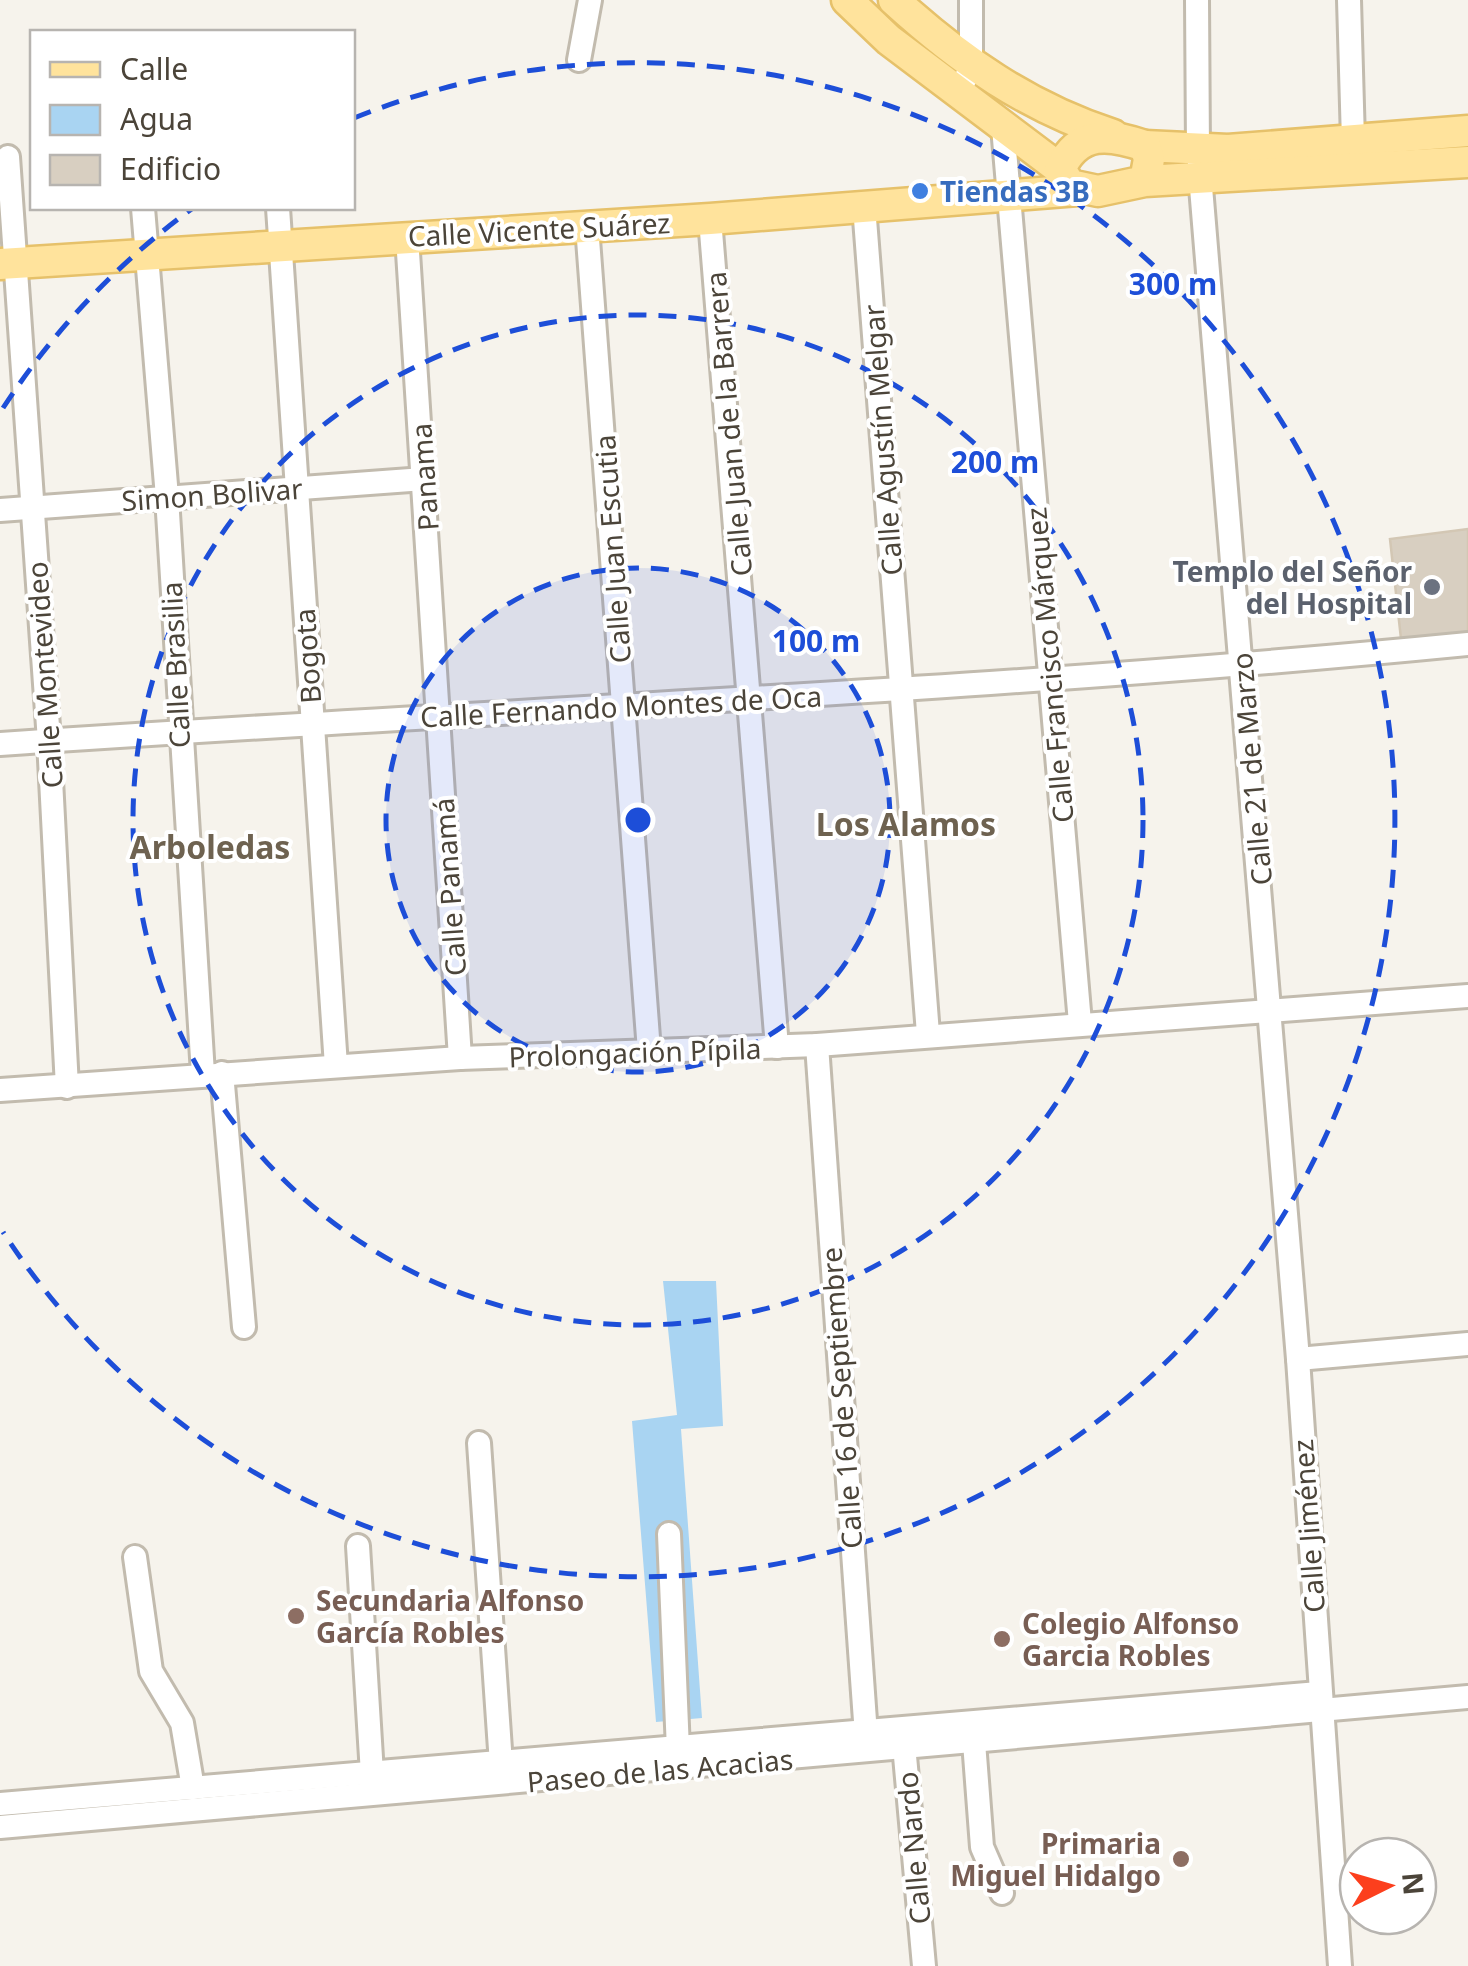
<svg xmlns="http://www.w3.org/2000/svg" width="1468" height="1966" font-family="'Noto Sans',sans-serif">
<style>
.water{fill:#a9d4f2}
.building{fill:#d8cfc1;stroke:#d3c7b4;stroke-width:2.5}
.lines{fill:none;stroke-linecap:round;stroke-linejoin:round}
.minor-casing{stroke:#c2bbae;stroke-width:28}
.major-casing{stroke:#e6c16a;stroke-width:35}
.minor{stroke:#fff;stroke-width:22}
.major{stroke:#ffe39c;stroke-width:30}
.ring{fill:none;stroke:#1d4ed8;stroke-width:5;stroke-dasharray:18 12}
.shop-dot{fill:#3f7fe0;stroke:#fff;stroke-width:4}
.worship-dot{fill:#6b7280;stroke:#fff;stroke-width:4}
.education-dot{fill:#8d6e63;stroke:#fff;stroke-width:4}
.labels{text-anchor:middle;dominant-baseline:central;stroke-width:8;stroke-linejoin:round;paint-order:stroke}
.shop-label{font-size:28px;font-weight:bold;fill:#366cbe;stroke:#fff;text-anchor:start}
.street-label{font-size:28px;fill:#4b4439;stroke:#fff}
.worship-label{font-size:28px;font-weight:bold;fill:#5b616d;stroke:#fff;text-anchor:end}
.education-label{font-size:28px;font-weight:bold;fill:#785e54;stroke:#fff;text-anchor:start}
.quarter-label{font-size:32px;font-weight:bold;fill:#6e6250;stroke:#fff}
.centre{fill:#1d4ed8;stroke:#fff;stroke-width:5}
.ring-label{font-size:30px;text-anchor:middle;font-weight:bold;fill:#1d4ed8;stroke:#fff;stroke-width:8;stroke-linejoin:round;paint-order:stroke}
</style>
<rect width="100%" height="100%" fill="#f6f3ec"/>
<path class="water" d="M663 1281H716L723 1426 681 1429 702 1718 656 1722 632 1421 677 1415Z"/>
<path class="building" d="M1468 529V635L1401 639 1390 539Z"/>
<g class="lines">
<g class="minor-casing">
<g id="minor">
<path d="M1197 0 1198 151 1298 1359 1340 1966"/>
<path d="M1349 0 1353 141"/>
<path d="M579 60 590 0"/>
<path d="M959 93 971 66V0"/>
<path d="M1003 127 1080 1023"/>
<path d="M8 157 49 741 67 1087"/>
<path d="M864 206 928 1034"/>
<path d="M143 208 167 497 203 1074"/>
<path d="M278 208 336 1066"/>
<path d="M710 219 777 1047"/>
<path d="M587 226 649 1051"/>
<path d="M407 237 460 1058"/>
<path d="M0 510 424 479"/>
<path d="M0 744C489 710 980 692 1468 644"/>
<path d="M817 1045 867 1749"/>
<path d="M222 1073 244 1327"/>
<path d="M0 1090 460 1058 817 1045 1468 996"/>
<path d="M1298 1359 1468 1344"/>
<path d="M479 1443 501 1764"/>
<path d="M669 1534 678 1750"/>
<path d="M358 1546 372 1774"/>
<path d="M135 1557 151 1671 182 1723 193 1788"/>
<path d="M903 1734 924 1966"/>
<path d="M974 1742 982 1847 1002 1893"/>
<path d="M0 1804 1319 1693"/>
<path d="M0 1827 1468 1697"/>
</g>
</g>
<g class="major-casing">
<g id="major">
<path d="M847 0 889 40 1060 169"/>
<path d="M894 0C960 60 1027 107 1113 135"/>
<path d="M1145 146 1228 150 1468 131"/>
<path d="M1145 181 1149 159 1145 146C1110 134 1079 129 1060 169L1070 185 1098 191 1145 181 1468 162"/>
<path d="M0 264 710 219 1078 190"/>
</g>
</g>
<use href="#minor" class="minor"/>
<use href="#major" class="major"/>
</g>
<circle cx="638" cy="820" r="252" fill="#1d4ed8" fill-opacity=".12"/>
<g class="ring">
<circle cx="638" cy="820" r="252"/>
<circle cx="638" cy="820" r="505"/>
<path d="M3 408A757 757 0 0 1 193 208M354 118A757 757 0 1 1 3 1232"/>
</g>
<circle class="shop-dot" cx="920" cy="191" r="10"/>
<circle class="worship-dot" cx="1432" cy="587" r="10"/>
<g class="education-dot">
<circle cx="296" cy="1616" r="10"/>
<circle cx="1002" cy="1639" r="10"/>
<circle cx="1181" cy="1859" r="10"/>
</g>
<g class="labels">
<g class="shop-label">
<text x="940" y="191">Tiendas 3B</text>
</g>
<g class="street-label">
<text transform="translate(539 229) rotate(-3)">Calle Vicente Suárez</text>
<text transform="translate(728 424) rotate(-95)">Calle Juan de la Barrera</text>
<text transform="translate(882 440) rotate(-94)">Calle Agustín Melgar</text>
<text transform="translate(424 477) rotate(-94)">Panama</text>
<text transform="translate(212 494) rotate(-4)">Simon Bolivar</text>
<text transform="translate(612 549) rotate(-94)">Calle Juan Escutia</text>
<text transform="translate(307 656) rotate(-94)">Bogota</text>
<text transform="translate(175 665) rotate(-93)">Calle Brasilia</text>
<text transform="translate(1049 665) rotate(-95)">Calle Francisco Márquez</text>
<text transform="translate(44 675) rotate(-94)">Calle Montevideo</text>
<text transform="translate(621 706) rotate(-3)">Calle Fernando Montes de Oca</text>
<text transform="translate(1251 769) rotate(-95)">Calle 21 de Marzo</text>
<text transform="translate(449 887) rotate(-94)">Calle Panamá</text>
<text transform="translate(635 1052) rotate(-2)">Prolongación Pípila</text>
<text transform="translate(841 1398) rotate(-94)">Calle 16 de Septiembre</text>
<text transform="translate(1308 1526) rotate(-94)">Calle Jiménez</text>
<text transform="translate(660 1770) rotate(-5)">Paseo de las Acacias</text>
<text transform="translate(913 1848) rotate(-95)">Calle Nardo</text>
</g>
<g class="worship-label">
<text x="1412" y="571">Templo del Señor<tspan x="1412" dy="32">del Hospital</tspan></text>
</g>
<g class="education-label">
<text x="316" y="1600">Secundaria Alfonso<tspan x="316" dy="32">García Robles</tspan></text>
<text x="1022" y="1623">Colegio Alfonso<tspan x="1022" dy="32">Garcia Robles</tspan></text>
<text x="1161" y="1843" text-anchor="end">Primaria<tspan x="1161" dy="32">Miguel Hidalgo</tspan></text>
</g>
<g class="quarter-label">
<text x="906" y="823">Los Alamos</text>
<text x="210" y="846">Arboledas</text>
</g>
</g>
<circle cx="638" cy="820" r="15" class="centre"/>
<g class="ring-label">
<text x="1173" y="295">300 m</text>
<text x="995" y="473">200 m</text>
<text x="816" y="652">100 m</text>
</g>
<rect x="30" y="30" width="325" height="180" fill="#ffffff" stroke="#b7b4b0" stroke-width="2.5"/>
<rect x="50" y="62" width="50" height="15" fill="#ffe39c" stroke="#b7b4b0" stroke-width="2.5"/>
<text x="120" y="80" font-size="30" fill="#4b4439">Calle</text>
<rect x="50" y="105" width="50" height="30" fill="#a9d4f2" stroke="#b7b4b0" stroke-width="2.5"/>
<text x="120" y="130" font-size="30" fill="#4b4439">Agua</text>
<rect x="50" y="155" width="50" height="30" fill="#d8cfc1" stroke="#b7b4b0" stroke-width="2.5"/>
<text x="120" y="180" font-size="30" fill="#4b4439">Edificio</text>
<g transform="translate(1388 1886) rotate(85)"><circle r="48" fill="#ffffff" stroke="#b7b4b0" stroke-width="2.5"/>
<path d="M0-8L18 38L0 25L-18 38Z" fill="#fc3f1d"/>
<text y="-15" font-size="28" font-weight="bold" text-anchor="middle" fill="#4b4439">N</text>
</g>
</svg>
